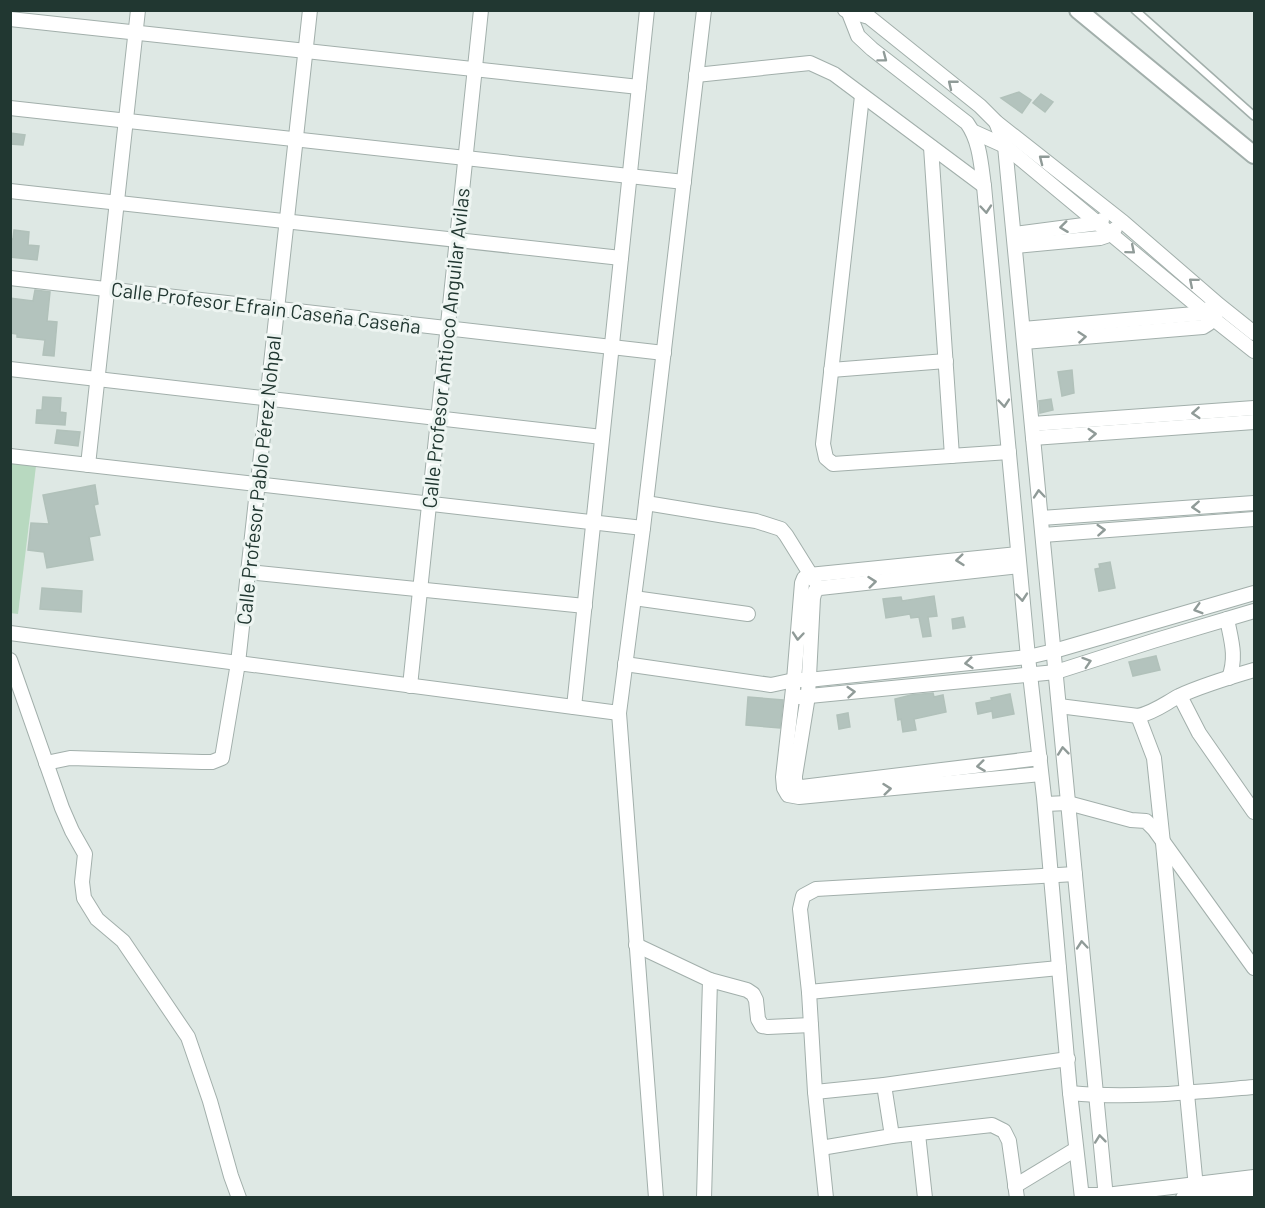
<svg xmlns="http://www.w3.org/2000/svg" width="1265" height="1208" font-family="Barlow,sans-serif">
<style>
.green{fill:#b8d9c0}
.building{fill:#b3c3bd;stroke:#b1c1ba;stroke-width:1.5}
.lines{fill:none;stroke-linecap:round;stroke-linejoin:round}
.service-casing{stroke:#a2afab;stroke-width:10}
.minor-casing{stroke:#a2afab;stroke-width:16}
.tertiary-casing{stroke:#a2afab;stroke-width:20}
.service{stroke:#fff;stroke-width:7}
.minor{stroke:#fff;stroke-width:14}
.tertiary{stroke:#fff;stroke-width:16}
.oneway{stroke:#909b98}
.labels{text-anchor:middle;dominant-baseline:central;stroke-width:6;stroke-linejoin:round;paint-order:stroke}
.street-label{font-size:20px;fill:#213731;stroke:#eef5f2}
</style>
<rect width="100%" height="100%" fill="#dee8e4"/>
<path class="green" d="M11 463 36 466 18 614 10 613Z"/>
<g class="building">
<path d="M1019 92 1031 100 1022 113 1001 98Z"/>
<path d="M1041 94 1053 102 1045 112 1033 103Z"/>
<path d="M10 133 25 135 23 145 10 144Z"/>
<path d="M14 230 29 232 28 245 39 246 37 260 10 257V239H13Z"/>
<path d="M35 290 50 292 47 321 57 322 54 356 43 355 45 340 17 337V334L10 333V298L33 301Z"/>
<path d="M1072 370 1074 393 1062 396 1058 372Z"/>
<path d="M43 397 61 398 60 412 66 413 65 425 36 423 37 410H42Z"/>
<path d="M1051 399 1053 410 1040 413 1039 401Z"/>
<path d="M57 430 80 432 78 446 55 443Z"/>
<path d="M95 485 98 504 94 505 100 535 89 537 93 560 47 568 44 552 28 550 31 523 49 524 43 495Z"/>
<path d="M1110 562 1115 588 1099 591 1095 569 1100 568 1099 564Z"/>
<path d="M42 588 82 591 81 612 40 609Z"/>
<path d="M934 596 937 616 928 617 931 636 923 637 919 617 911 618 910 614 886 618 883 599 901 597 902 601Z"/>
<path d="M963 617 965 627 953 629 952 619Z"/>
<path d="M1156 656 1160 670 1133 676 1129 662Z"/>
<path d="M933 693 934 697 943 695 946 712 914 719 916 730 903 732 901 719 898 720 895 699 911 695Z"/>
<path d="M1010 694 1014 714 993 718 992 711 978 714 976 703 992 700 991 698Z"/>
<path d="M748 697 783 700 780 728 746 725Z"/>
<path d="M848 713 850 727 839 729 837 715Z"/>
</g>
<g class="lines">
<g class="service-casing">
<path id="service" d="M1135 10 1254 116"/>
</g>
<g class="minor-casing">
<g id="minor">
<path d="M845 10 869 17 980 106 996 122 1123 222 1219 305 1254 333"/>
<path d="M849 13 858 36 872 49 967 123C980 141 981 165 984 186L1028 657 1044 797 1070 1093 1082 1198"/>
<path d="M10 19 639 87"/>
<path d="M696 75 810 63 834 74 984 186"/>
<path d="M862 96 823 444 826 458 833 464 1009 452"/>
<path d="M10 108 684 182"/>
<path d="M996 122 1005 146 1106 1198"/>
<path d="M974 132 1005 146 1206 313 1254 351"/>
<path d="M931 147 952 456"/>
<path d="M10 191 621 258"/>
<path d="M1014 234 1099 223 1102 220"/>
<path d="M1015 246 1100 238 1106 236 1115 229"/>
<path d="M10 278 664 353"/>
<path d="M1023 329 1206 313 1208 309"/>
<path d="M1024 342 1203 327C1211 323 1214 319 1217 311"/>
<path d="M10 369 602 437"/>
<path d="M831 370 946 361"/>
<path d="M1032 424 1254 408"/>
<path d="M1033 438 1254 422"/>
<path d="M10 456 643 528"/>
<path d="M88 465 138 10"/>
<path d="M646 503 756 521 781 529 786 535 814 580"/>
<path d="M1041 518 1254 503"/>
<path d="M1043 535 1254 519"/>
<path d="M1018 554 809 575 804 578 802 583 794 680 783 777 784 788 788 795 799 797 1041 774"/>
<path d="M1019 566 820 588 815 591 813 598 808 696 795 776V785L802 787 1040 758"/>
<path d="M248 572 585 606"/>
<path d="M634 598 748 614"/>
<path d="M1227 619C1231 640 1237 656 1229 678"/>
<path d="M10 633 619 713"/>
<path d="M10 660 62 808 72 831 85 854 82 882 84 898 97 919 123 941 188 1037 210 1101 231 1176 239 1198"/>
<path d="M625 664 771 685 794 680H808L1028 657 1054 651 1254 593"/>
<path d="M410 686 481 10"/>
<path d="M1180 696 1199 733 1254 812"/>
<path d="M799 697 1056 672 1153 641 1254 611"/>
<path d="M1059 706 1138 716C1155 712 1164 704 1179 696 1203 685 1230 677 1254 670"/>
<path d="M574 707 647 10"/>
<path d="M1138 716 1154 758 1163 843 1197 1198"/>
<path d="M46 763 70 758 202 762H212L222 758 238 663 310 10"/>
<path d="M1045 804 1068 803 1131 820 1146 821 1154 829 1254 968"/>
<path d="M636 945 710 980 704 1198"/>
<path d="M710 980 747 990 753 994 756 1000 758 1019 762 1026 768 1027 811 1025"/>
<path d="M809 992 1059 968"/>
<path d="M884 1085 892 1136"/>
<path d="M815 1092 884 1085 1068 1059"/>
<path d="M1070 1093C1130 1099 1195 1092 1254 1087"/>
<path d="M918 1134 925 1198"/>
<path d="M821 1148 892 1136 992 1125 1004 1131 1009 1141 1017 1198"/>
<path d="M1015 1186 1076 1149"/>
<path d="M1082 1195H1106L1254 1177"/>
<path d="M656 1198 619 713 643 528 704 10"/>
<path d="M826 1198 815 1092 809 992 800 909 803 896 816 889 1075 874"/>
<path d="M1183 1198 1254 1189"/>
</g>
</g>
<g class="tertiary-casing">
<path id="tertiary" d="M1078 10 1254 155"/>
</g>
<use href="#service" class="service"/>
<use href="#minor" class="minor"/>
<use href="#tertiary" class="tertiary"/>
</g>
<defs><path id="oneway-chevron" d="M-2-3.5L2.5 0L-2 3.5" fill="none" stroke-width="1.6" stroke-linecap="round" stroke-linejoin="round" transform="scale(1.5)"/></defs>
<g class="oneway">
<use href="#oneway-chevron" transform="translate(883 58) rotate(37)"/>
<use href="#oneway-chevron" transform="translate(952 84) rotate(-141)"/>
<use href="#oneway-chevron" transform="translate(1043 159) rotate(-142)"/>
<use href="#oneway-chevron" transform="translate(986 209) rotate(85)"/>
<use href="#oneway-chevron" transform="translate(1064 227) rotate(173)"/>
<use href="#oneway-chevron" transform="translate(1131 250) rotate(40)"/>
<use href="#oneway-chevron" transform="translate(1193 282) rotate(-140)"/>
<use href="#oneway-chevron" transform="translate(1082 337) rotate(-5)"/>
<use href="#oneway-chevron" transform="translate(1004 403) rotate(85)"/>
<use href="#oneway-chevron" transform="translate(1196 413) rotate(176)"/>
<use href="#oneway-chevron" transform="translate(1092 434) rotate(-4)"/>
<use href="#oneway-chevron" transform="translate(1039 494) rotate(-95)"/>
<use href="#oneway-chevron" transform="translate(1196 507) rotate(176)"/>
<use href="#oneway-chevron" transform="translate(1101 530) rotate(-4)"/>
<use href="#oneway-chevron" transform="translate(960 560) rotate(174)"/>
<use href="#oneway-chevron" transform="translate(872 582) rotate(-6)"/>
<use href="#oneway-chevron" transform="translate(1022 597) rotate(85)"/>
<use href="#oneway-chevron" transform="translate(1198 609) rotate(164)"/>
<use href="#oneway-chevron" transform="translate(798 636) rotate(95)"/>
<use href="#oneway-chevron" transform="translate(1087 662) rotate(-18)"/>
<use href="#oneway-chevron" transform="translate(969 663) rotate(174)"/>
<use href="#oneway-chevron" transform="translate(851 692) rotate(-5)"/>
<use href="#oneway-chevron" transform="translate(1063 751) rotate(-96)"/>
<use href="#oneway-chevron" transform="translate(981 766) rotate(173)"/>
<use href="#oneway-chevron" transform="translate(887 789) rotate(-6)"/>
<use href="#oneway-chevron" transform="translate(1082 945) rotate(-95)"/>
<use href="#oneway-chevron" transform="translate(1100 1139) rotate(-96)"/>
</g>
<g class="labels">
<g class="street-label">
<text transform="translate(266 307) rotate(7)">Calle Profesor Efrain Caseña Caseña</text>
<text transform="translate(445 348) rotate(-84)">Calle Profesor Antioco Anguilar Avilas</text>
<text transform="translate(258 480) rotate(-84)">Calle Profesor Pablo Pérez Nohpal</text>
</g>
</g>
<rect width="1265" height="1208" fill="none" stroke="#213731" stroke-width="24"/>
</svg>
